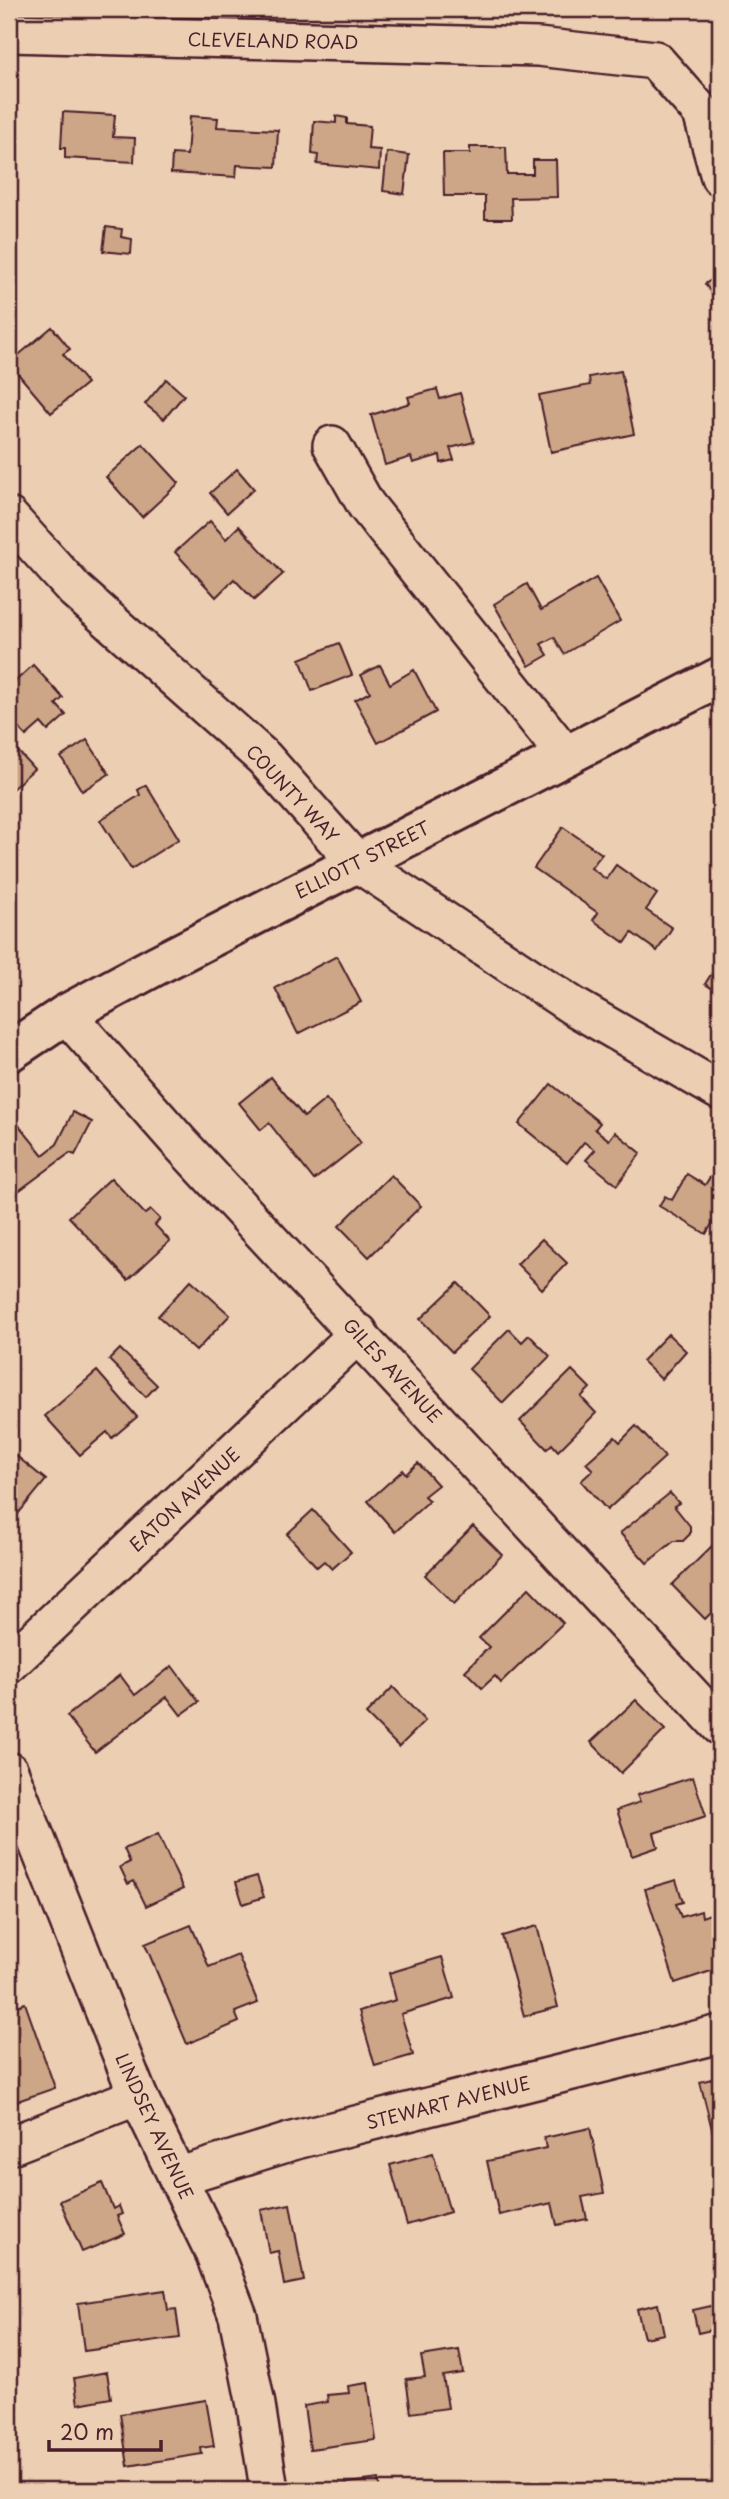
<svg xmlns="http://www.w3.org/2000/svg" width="729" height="2499" font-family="'Playpen Sans',sans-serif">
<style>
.building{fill:#cca686;stroke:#4a1f2b;stroke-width:2}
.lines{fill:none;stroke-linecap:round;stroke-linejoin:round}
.minor-casing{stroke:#4a1f2b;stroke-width:42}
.major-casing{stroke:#4a1f2b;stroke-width:44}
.minor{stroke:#eccfb3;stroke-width:37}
.major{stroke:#eccfb3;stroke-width:38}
.labels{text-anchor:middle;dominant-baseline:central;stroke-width:5;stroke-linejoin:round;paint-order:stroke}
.street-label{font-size:18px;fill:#4a1f2b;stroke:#eccfb3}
</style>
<rect width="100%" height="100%" fill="#eccfb3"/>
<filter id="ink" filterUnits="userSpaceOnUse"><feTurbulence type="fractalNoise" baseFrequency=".0143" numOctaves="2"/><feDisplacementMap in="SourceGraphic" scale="14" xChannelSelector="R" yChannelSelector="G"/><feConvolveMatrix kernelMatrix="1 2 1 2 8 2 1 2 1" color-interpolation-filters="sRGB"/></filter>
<g filter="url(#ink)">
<g class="building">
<path d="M63 112 115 115 113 137 135 138 134 162 65 158V148H61Z"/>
<path d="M190 116 218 118 217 127 278 130 276 167 237 165 236 177 171 173 172 154 187 155Z"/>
<path d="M336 116 347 118V124L370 126 368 149 380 150 379 170 317 164 318 155 312 154 314 121 336 123Z"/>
<path d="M470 147H506L507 174H533V160H556L557 197 511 198 512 219H485V196H444L443 153H470Z"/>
<path d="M387 152 409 155 404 194 383 191Z"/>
<path d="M106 227 122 229 121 237 132 239 131 254 103 251Z"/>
<path d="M720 274V305L705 284Z"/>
<path d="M52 327 70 349 63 354 87 383 51 413 9 363Z"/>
<path d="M621 371 634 434 551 452 539 395 590 385 589 377Z"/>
<path d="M166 379 184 395 164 419 145 404Z"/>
<path d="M437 389 440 399 460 393 474 442 450 448 454 460 441 463 440 455 413 463 411 457 385 465 371 415 410 403 408 397Z"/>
<path d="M143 444 179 483 142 517 106 477Z"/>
<path d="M237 469 254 489 227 513 210 493Z"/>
<path d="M210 521 226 539 239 526 283 574 254 600 234 579 216 597 175 552Z"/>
<path d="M596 578 620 621 564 654 554 637 541 644 548 655 529 666 494 604 527 584 541 610Z"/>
<path d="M339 643 352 675 312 691 300 659Z"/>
<path d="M33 665 63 698 56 704 66 715 48 731 41 723 26 736 9 717V687Z"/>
<path d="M380 665 390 684 414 670 436 712 378 743 355 700 370 692 361 675Z"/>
<path d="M87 740 109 774 82 791 61 757Z"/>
<path d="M17 750 34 769 9 792V758Z"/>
<path d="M146 785 179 839 131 869 100 820 140 795 138 790Z"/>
<path d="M563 827 602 854 591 868 606 879 616 865 657 894 646 910 672 928 657 951 632 933 625 943 593 920 598 913 534 868Z"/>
<path d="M337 956 361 1002 298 1034 275 988Z"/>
<path d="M720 960V994L705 984Z"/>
<path d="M271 1077 304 1117 326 1099 361 1143 314 1180 269 1123 261 1130 239 1103Z"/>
<path d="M551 1084 600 1123 595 1129 609 1140 615 1132 641 1153 617 1185 586 1160 595 1150 584 1142 567 1163 519 1124Z"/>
<path d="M73 1112 92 1122 75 1155 70 1153 9 1198V1128L17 1123 43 1155 57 1144Z"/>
<path d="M687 1174 705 1185 710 1177 718 1182 713 1190 720 1194V1211L706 1234 659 1206 665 1196 672 1200Z"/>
<path d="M391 1175 421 1206 369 1257 339 1226Z"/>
<path d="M111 1178 145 1214 151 1210 160 1219 155 1225 170 1241 128 1280 69 1217Z"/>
<path d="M542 1239 567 1263 542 1289 517 1264Z"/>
<path d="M191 1280 230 1315 196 1351 158 1316Z"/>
<path d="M458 1283 490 1316 452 1352 420 1319Z"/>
<path d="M509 1329 522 1342 529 1335 550 1356 503 1403 469 1369Z"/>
<path d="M668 1334 686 1351 661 1379 642 1361Z"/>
<path d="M120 1349 157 1385 146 1397 109 1360Z"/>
<path d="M572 1370 590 1388 581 1397 596 1413 558 1451 552 1444 547 1449 520 1421Z"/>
<path d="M97 1371 137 1417 112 1438 107 1432 80 1455 45 1416Z"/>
<path d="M636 1426 665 1457 607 1510 581 1481 593 1470 586 1463 615 1437 620 1442Z"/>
<path d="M14 1454 46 1480 9 1525V1459Z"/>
<path d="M418 1463 438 1485 424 1496 429 1501 395 1532 368 1501 403 1470 406 1474Z"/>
<path d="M670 1493 679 1503 674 1506 690 1526V1534L683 1541H674L647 1563 620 1533Z"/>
<path d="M313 1510 351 1552 332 1569 324 1561 317 1567 287 1534Z"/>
<path d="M473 1526 502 1555 454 1604 425 1575Z"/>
<path d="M714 1544 720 1551V1604L705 1619 672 1585Z"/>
<path d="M529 1588 563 1623 501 1683 495 1676 482 1688 465 1671 489 1647 479 1638Z"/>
<path d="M172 1666 199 1702 181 1715 167 1697 95 1752 67 1716 120 1675 135 1695Z"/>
<path d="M393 1687 425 1721 399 1747 366 1714Z"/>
<path d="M636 1700 665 1730 621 1773 591 1742Z"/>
<path d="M693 1777 706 1816 654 1833 658 1847 632 1856 617 1810 640 1802 637 1795Z"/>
<path d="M158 1834 183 1889 146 1906 134 1881 128 1884 120 1867 130 1862 124 1849Z"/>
<path d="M257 1876 264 1897 243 1904 236 1882Z"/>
<path d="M676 1880 683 1902 676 1904 681 1917 701 1911 702 1917 710 1914 718 1938 711 1940 720 1968 675 1983 645 1889Z"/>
<path d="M191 1925 209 1967 238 1955 258 2003 235 2012 239 2022 187 2044 145 1944Z"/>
<path d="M537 1926 558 2007 524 2016 502 1936Z"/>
<path d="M442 1957 454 1998 401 2014 413 2055 375 2066 359 2011 396 2000 389 1973Z"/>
<path d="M25 2003 55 2088 9 2104V2009Z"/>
<path d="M715 2078 717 2086 720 2085V2135L714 2137 700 2082Z"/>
<path d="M590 2128 604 2193 582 2197 587 2219 557 2225 552 2203 499 2215 487 2161 546 2148 544 2138Z"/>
<path d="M433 2153 450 2212 407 2225 390 2165Z"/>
<path d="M102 2183 113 2209 119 2206 122 2214 117 2216 125 2234 82 2252 60 2201Z"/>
<path d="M290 2204 304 2281 284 2285 278 2251 269 2253 261 2210Z"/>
<path d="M165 2290 168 2310 176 2309 180 2338 84 2351 78 2303Z"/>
<path d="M658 2304 664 2334 644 2338 637 2309Z"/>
<path d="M720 2304V2328L698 2333 693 2310Z"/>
<path d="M459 2350 463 2373 443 2376 448 2408 411 2413 406 2379 425 2377 421 2356Z"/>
<path d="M107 2372 111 2398 78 2404 74 2378Z"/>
<path d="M368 2383 376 2440 310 2449 304 2406 328 2402 327 2395 349 2393 348 2386Z"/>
<path d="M206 2400 214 2446 201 2448 202 2454 128 2466 120 2414Z"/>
<path d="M378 2479 380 2490H320L319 2487Z"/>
<path d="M129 2484 130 2490H79Z"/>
</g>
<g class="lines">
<g class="minor-casing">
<g id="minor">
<path d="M9 33 538 47 655 60 702 113 720 177"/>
<path d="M332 445 366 505 566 756"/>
<path d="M9 517 75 590 264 758 356 862 573 1006 720 1091"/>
<path d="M66 1014 178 1141 720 1726"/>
<path d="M9 1664 359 1333"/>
<path d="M9 1771 138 2096 213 2250 238 2316 256 2405 269 2490"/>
<path d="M9 2146 138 2096"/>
<path d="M177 2177 296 2140 720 2034"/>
</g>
</g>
<g class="major-casing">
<path id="major" d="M9 1052 66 1014 157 965 720 677"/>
</g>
<use href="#minor" class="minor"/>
<use href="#major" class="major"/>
</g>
</g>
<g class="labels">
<g class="street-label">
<text transform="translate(273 40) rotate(1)">CLEVELAND ROAD</text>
<text transform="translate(293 793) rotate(47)">COUNTY WAY</text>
<text transform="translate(362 859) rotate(-27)">ELLIOTT STREET</text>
<text transform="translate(393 1370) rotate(47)">GILES AVENUE</text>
<text transform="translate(184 1499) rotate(-43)">EATON AVENUE</text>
<text transform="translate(448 2102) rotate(-14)">STEWART AVENUE</text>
<text transform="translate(155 2126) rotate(65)">LINDSEY AVENUE</text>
</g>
</g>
<rect width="729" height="2499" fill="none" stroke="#eccfb3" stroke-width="35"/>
<rect x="18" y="18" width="694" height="2464" fill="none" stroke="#4a1f2b" stroke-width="2.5" filter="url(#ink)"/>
<path d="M49 2440v10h112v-10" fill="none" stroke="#4a1f2b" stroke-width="3.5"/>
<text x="60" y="2440" font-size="21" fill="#4a1f2b" stroke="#eccfb3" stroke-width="5" paint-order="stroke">20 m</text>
</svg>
